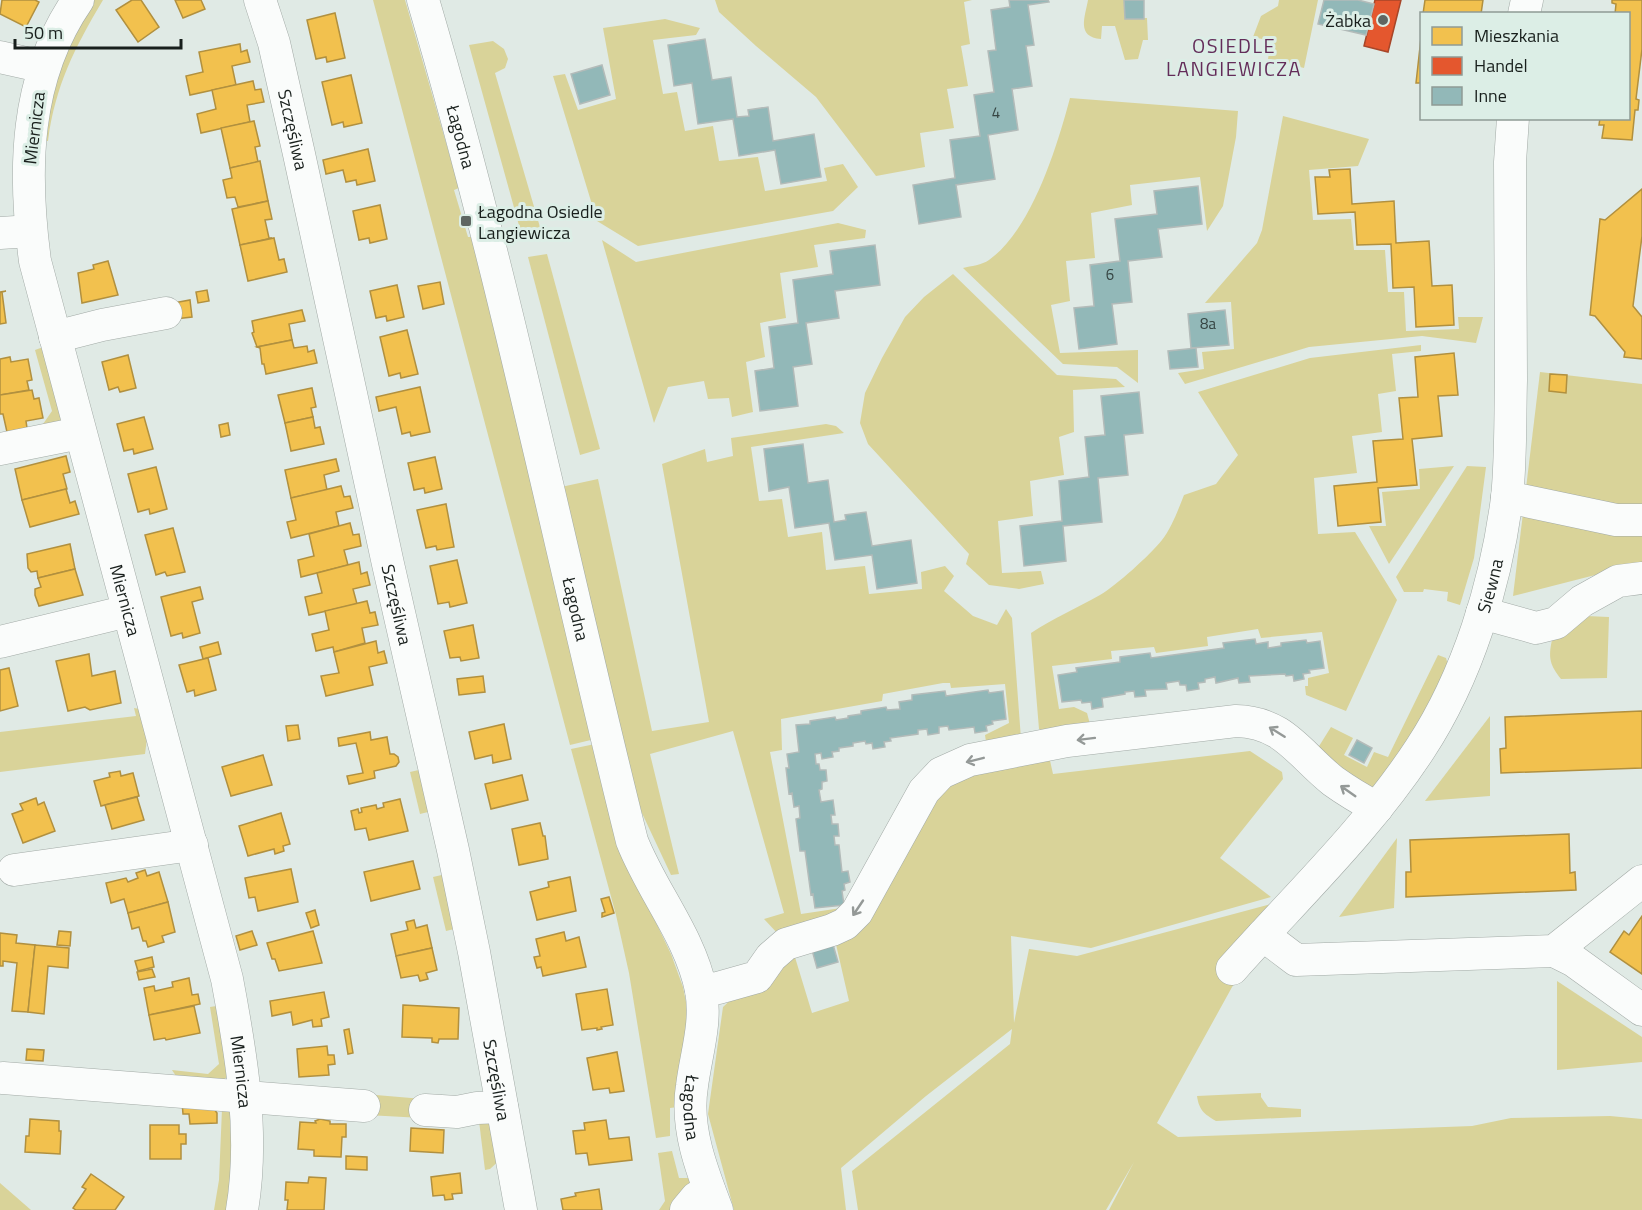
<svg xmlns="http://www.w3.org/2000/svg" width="1642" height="1210" font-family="'Titillium Web',sans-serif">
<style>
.green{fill:#d9d399}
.homes{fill:#f2c14e;stroke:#b1903f;stroke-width:1.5}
.shops{fill:#e4572e;stroke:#a74629;stroke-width:1.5}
.building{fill:#92b8b8;stroke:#b3bbb9;stroke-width:1.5}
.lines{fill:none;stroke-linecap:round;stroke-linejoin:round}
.minor-casing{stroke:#a2aaa6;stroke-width:33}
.minor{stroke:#fafcfb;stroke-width:32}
.oneway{stroke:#949997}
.poi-dot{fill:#5e6662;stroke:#dceee6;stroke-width:2}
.labels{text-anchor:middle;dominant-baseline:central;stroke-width:6;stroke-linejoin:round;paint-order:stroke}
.number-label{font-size:15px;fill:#364543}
.poi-label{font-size:18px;fill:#181f1c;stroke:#dceee6;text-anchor:end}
.street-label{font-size:18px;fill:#181f1c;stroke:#dceee6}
.neighbourhood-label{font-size:20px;letter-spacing:1.5px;fill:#632c59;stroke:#dceee6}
</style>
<rect width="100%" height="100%" fill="#e0eae5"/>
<g class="green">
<path d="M94 0H103C75 47 55 86 48 141H42L50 88 83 17Z"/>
<path d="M373 0H405L459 188 454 190 468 237H473L595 739 570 745Z"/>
<path d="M715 0H972L964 2 970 44 961 46 968 86 947 89 954 128 920 133 925 167 876 176 816 97 756 46 719 12Z"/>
<path d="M1088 0H1127L1125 18H1147L1148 40H1143L1138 59 1125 60 1115 26H1102L1101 39C1076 37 1085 17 1088 0Z"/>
<path d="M1279 0H1318L1304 68 1268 59 1271 41 1253 37 1261 16 1278 6Z"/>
<path d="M665 19 700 28 696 35 653 40 663 94 677 92 685 131 713 126 719 161 758 157 765 191 827 181 824 168 843 164 858 187 833 211 638 246 597 221 553 76 565 74 578 110 616 99 603 28Z"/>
<path d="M493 41 504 49 508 59 505 68 495 73 542 234 523 240 469 45Z"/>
<path d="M1070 98 1238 111 1236 137 1223 206 1207 231 1200 177 1130 185 1132 205 1091 213 1095 258 1066 261 1070 301 1051 305 1060 353 1138 350V383L1117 367 1063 364 963 268C971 266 982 265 989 260 1032 229 1057 147 1070 98Z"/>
<path d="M1283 116 1369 139 1358 166 1309 170 1313 220 1351 219 1354 250H1385L1388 292H1404L1406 331 1459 329 1458 317H1483L1476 343 1422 336 1309 347 1185 384 1178 373 1204 369 1202 352 1234 349 1231 302 1205 303 1257 243 1262 230Z"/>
<path d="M838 223 866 230 865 238 814 245 818 267 780 273 786 318 760 323 765 357 746 362 753 412 732 417 729 398 708 399 704 381 668 387 654 423 602 240 636 262Z"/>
<path d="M547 254 600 449 580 455 528 257Z"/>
<path d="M953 274 1057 375 1116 379 1125 387 1073 390 1074 432 1059 437 1064 475 1030 481 1033 516 998 521 1002 573 1041 571 1044 584 1019 589 989 585 966 564 969 554 868 444 860 423 865 393 882 358 905 317 924 297Z"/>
<path d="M1421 345V351L1392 354 1396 391 1378 394 1382 432 1352 436 1357 473 1314 478 1318 534 1355 532 1397 600 1346 711 1306 695 1305 686H1308V678L1329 673 1322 632 1261 638 1258 629 1207 637 1208 646 1156 653 1154 647 1111 651 1112 659 1052 666 1059 709 1074 707 1087 713 1091 728 1052 737 1039 729 1031 633C1054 618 1077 608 1100 595 1117 585 1150 555 1162 540 1172 527 1178 510 1184 495L1216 484 1238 455 1198 392 1310 358Z"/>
<path d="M46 346 63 419 59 424 41 427 52 411 35 350Z"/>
<path d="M1540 372 1642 384V563L1513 596Z"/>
<path d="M826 424 836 426 844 433 751 447 759 501 782 499 788 537 822 532 826 570 865 566 869 594 922 589 921 572 945 566 954 576 944 591 973 616 997 625 1006 609 1012 618 1021 739 987 749 985 735 1009 723 1005 684 951 688 950 683H943L883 694 882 701 781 719 782 750 770 752 801 914 848 907 779 935 764 919 784 913 733 731 650 754 679 874 671 875 641 811 561 487 598 479 652 731 709 722 662 464 705 449 707 462 733 456 731 438Z"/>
<path d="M1454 466 1389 564 1369 526H1386L1382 492 1420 489 1419 469Z"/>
<path d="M1467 466 1486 467 1474 558 1460 605 1447 601 1448 592 1424 589 1423 592H1404L1396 577Z"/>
<path d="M1586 616 1609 617 1607 678 1561 679C1550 665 1548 658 1552 640L1573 628Z"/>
<path d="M1438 655 1446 658 1448 665C1430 701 1404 765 1371 788L1316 751 1331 727 1353 738 1344 755 1367 767 1374 752 1388 757Z"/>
<path d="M134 708 145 710 149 723 145 754 0 772V732L136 716Z"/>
<path d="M1490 716V796L1425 801Z"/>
<path d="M595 744 648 906 671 954 683 987 688 1012 678 1107 670 1108V1136L656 1138 629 973 616 915 571 749Z"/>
<path d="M1250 751 1282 772 1283 779 1220 858 1271 897 1091 948 1011 936 1014 1023 1029 949 1077 956 1279 902 1157 1123 1178 1137 1472 1126 1511 1118 1610 1116 1642 1119V1210H1109L1134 1162 1106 1210H858L852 1171 1010 1044 1012 1029 926 1096 841 1168 846 1210H734L708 1114 723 1007 738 993 794 954 812 1013 849 1001 835 940 938 788 971 770 1049 756 1053 774Z"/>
<path d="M423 769 432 811 420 814 410 772Z"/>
<path d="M1397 838 1394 908 1339 917Z"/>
<path d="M446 874 458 928 446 931 433 877Z"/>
<path d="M1557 981 1642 1037V1062L1557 1070Z"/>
<path d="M223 1005 229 1076 221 1081 176 1076 172 1070 208 1074 219 1064 210 1007Z"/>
<path d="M1261 1093V1097L1268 1107 1301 1109V1117L1216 1121C1204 1114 1199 1110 1197 1096Z"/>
<path d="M364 1094 423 1099 422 1118 367 1115Z"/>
<path d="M235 1106 230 1210H214L219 1180 222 1109Z"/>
<path d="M479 1121H492L502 1158 490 1169 485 1170Z"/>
<path d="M672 1151 679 1178H692L678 1210H659L665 1201 658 1153Z"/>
<path d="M0 1183 31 1210H0Z"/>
</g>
<g class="homes">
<path d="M2 0H35L39 2 26 27 0 14Z"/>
<path d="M132 0H141L159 27 138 42 116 10Z"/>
<path d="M175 0H201L205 9 183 18Z"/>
<path d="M1425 0H1483L1481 14H1423Z"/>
<path d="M1612 0H1642V49L1636 99 1639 100 1638 110H1635L1632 140 1602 138 1604 125H1599L1600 118H1628V14H1615L1616 4 1612 3Z"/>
<path d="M335 13 345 58 327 62 326 57 316 59 307 20Z"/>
<path d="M1422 29V83H1416Z"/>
<path d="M240 44 241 52 247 50 250 62 232 66 236 85 190 95 186 76 203 72 199 52Z"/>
<path d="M351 75 362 123 344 127 343 122 332 125 322 82Z"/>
<path d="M253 81 255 90 261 89 264 102 247 105 250 122 201 133 197 114 216 109 212 90Z"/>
<path d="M254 121 260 146 255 147 258 162 230 168 221 128Z"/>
<path d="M368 149 375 181 357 185 356 180 346 182 343 170 326 174 323 160Z"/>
<path d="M260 161 268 201 238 207 235 197 227 198 223 180 232 178 230 168Z"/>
<path d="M1350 169 1352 204 1394 201 1396 243 1429 241 1432 286 1452 285 1454 325 1416 327 1414 287 1393 288 1391 244 1357 245 1355 212 1318 214 1315 177H1330L1329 170Z"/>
<path d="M1642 189V236L1633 306 1642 317V359L1624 357 1625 352 1595 316 1590 315 1600 219 1605 220Z"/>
<path d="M268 201 272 219 265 220 269 238H272L240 245 232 209Z"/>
<path d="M380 205 387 239 370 243 369 238 359 240 353 211Z"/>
<path d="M274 238 279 260 284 259 287 272 248 281 240 245Z"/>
<path d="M108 261 118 295 82 303 78 273 94 269 93 265Z"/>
<path d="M440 282 444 304 423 309 418 286Z"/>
<path d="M397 285 404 317 387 321 386 316 376 318 370 291Z"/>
<path d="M207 290 209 301 198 303 196 292Z"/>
<path d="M6 291 2 292 6 323 0 324V292Z"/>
<path d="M190 300 192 317 175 319 173 303Z"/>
<path d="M302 310 305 321 289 324 292 340 257 347 252 333 254 332 252 321Z"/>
<path d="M407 330 418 374 401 378 400 373 389 376 380 337Z"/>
<path d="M292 340 294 348 307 346 308 352 314 350 317 363 266 374 264 364H262L260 348 257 347Z"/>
<path d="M1454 353 1458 395 1438 396 1442 436 1412 439 1417 485 1378 488 1381 522 1338 526 1334 486 1377 482 1373 441 1403 439 1399 398 1418 397 1415 357Z"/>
<path d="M128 355 136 388 120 392 118 387 109 390 102 362Z"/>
<path d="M10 357 11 362 28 359 32 380 27 381 29 390 0 395V359Z"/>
<path d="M1550 374 1567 375 1566 393 1549 391Z"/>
<path d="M420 387 430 432 411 436 410 432 402 434 396 407 379 411 376 397Z"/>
<path d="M312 388 316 407 311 408 313 417 285 423 278 395Z"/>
<path d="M32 390 34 399 39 398 43 418 26 421 27 428 7 432 3 414H0V395Z"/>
<path d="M144 417 153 449 134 454 133 449 124 451 117 424Z"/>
<path d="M313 417 315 428 320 427 324 444 291 451 285 423Z"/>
<path d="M228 423 230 435 221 437 219 425Z"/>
<path d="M66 456 70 472 63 474 67 489 22 500 15 469Z"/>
<path d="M435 457 442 489 425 493 424 488 414 490 408 463Z"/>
<path d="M336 459 339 471 324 475 327 490 291 498 285 470Z"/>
<path d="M156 467 167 509 150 514 149 509 138 512 128 474Z"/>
<path d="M341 486 344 497 350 496 353 508 336 512 339 526 291 538 287 522 296 520 291 498Z"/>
<path d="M66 489 70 503 75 501 79 514 30 527 22 500Z"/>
<path d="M446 504 454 547 437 550 436 546 426 548 417 510Z"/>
<path d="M350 523 353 535 359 534 361 546 344 550 348 565 301 577 298 560 314 556 309 534Z"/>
<path d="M173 528 185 572 167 576 165 572 156 575 145 535Z"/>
<path d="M70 544 75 569 38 578 37 571 31 572 28 568 27 554Z"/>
<path d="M457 560 467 603 450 607 449 602 438 604 430 566Z"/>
<path d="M359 562 361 574 367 572 370 585 353 589 357 604 309 615 305 597 322 593 317 573Z"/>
<path d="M75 569 83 595 39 606 35 595V589L41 587 38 578Z"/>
<path d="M200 587 203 599 192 602 200 633 183 638 182 633 171 636 161 597Z"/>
<path d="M367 601 370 613 375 612 378 625 362 628 365 643 334 652 333 647 316 651 312 634 329 630 325 611Z"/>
<path d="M473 625 479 658 461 661 460 657 450 658 444 631Z"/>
<path d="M376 641 378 653 384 651 387 663 369 667 373 685 326 696 321 676 339 673 334 652Z"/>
<path d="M218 642 221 654 203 659 200 647Z"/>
<path d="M89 654 92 676 115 671 121 703 90 710 85 707 68 711 56 661Z"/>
<path d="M208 658 216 690 195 696 194 690 187 692 179 665Z"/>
<path d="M9 668 18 706 0 711V670Z"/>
<path d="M483 676 485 692 459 695 457 679Z"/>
<path d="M1642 711V768L1501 773 1500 749 1506 748 1505 717Z"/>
<path d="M504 724 511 759 493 763 492 755 475 759 469 732Z"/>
<path d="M298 725 300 739 288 741 286 726Z"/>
<path d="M370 732 371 740 387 737 390 754H394L398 757 399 762 396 766 374 771 375 778 349 784 347 776 363 773 356 743 339 746 338 738Z"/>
<path d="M263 755 272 785 231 796 222 767Z"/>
<path d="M120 771 121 776 133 773 139 796 101 806 94 781 110 777 109 773Z"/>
<path d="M522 775 528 800 491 809 485 784Z"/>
<path d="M137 797 144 820 112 829 105 805Z"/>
<path d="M36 798 38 805 44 802 55 831 23 843 12 814 23 810 20 804Z"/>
<path d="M400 799 408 831 369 840 366 828 355 830 351 811 358 809 359 813 362 812 361 808 376 805 377 809 384 807 383 803Z"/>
<path d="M281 813 290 844 283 846 284 851 275 854 274 849 248 856 239 826Z"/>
<path d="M540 823 543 836H545L548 859 519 865 512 829Z"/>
<path d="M1569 834 1570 873 1575 872 1576 890 1406 897V872H1411L1410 840Z"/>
<path d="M413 861 420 889 371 901 364 872Z"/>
<path d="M291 869 298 902 258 911 255 897 249 898 245 878Z"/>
<path d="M145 870 147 876 159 872 168 902 128 913 124 899 111 903 106 883 126 878 128 882 138 878 136 873Z"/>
<path d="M570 877 576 911 537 920 530 892 549 887 548 882Z"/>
<path d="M609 897 614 913 602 917V913L605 912 601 899Z"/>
<path d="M168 902 175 932 162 936 164 942 148 947 146 941H143L139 927 132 929 128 913Z"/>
<path d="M315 910 319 925 311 928 306 913Z"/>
<path d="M1642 916V974L1610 952 1624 931 1629 935Z"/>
<path d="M414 920 416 928 427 925 432 948 396 956 391 934 408 930 406 922Z"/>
<path d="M59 931 71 932 70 946 57 945Z"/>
<path d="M252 931 257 945 240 950 236 936Z"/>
<path d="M313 931 322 963 279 971 275 959H272L267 943Z"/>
<path d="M564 932 566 941 579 937 586 967 543 976 541 967 537 968 534 957 540 956 536 939Z"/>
<path d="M0 933 17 935 16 943 35 945 28 1012 12 1011 17 963 3 961V966H0Z"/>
<path d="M35 945 69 948 68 968 48 966 44 1014 28 1012Z"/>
<path d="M432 948 437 970 426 973 428 979 420 981 418 975 401 978 396 956Z"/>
<path d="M152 957 154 967 138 971 135 961Z"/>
<path d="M152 969 155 977 139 980 137 972Z"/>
<path d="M189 978 192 995 198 994 200 1004 149 1015 144 988 154 986 155 991 173 987 172 982Z"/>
<path d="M607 989 613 1025 601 1027 602 1029 597 1030V1028L582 1030 576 994Z"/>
<path d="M324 992 329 1017 321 1019 322 1026 313 1027 312 1020 293 1025 291 1012 272 1016 270 1001Z"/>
<path d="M403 1005 459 1008 458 1039H439L438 1043 432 1042V1038L402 1037Z"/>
<path d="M194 1006 200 1033 166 1040 165 1038 154 1040 149 1015Z"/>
<path d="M349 1029 353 1053 348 1054 344 1030Z"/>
<path d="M327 1046 328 1055H334L335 1064 328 1065 329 1075 299 1077 297 1049Z"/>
<path d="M27 1049 44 1050 43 1061 26 1060Z"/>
<path d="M617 1052 624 1091 610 1093 609 1088 593 1090 587 1058Z"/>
<path d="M182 1102 214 1109 217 1113V1123L190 1124 189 1114H183Z"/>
<path d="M30 1119 59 1121V1131H61L60 1154 25 1152 26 1136H29Z"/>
<path d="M320 1119 330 1121V1124H346V1137H342L341 1157 314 1156V1150L298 1149 300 1122 316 1123 315 1121Z"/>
<path d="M606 1120 609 1139 629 1137 632 1160 589 1165 587 1153 576 1154 573 1131 585 1130 584 1123Z"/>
<path d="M150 1125H179V1134H186V1144H181V1159H150Z"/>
<path d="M411 1128 444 1130 443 1153 410 1151Z"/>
<path d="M346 1156 367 1157V1170L346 1169Z"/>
<path d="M460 1173 462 1193 452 1194 453 1199 445 1200 444 1195 433 1196 431 1177Z"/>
<path d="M91 1174 124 1197 115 1210H76L73 1208 86 1189 82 1187Z"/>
<path d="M309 1177 326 1178 324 1210H287L288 1200H285L286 1182 308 1183Z"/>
<path d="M599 1189 602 1210H563L561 1199 576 1196 575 1193Z"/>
</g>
<path class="shops" d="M1375 0H1401L1388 52 1364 46Z"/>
<g class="building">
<path d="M1009 0H1048L1049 2 1028 5 1034 45 1026 46 1032 86 1012 89 1018 130 988 135 995 179 956 185 961 217 919 224 913 185 955 178 950 140 980 136 974 95 994 92 988 51 996 50 991 10 1010 7Z"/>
<path d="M1124 0H1144V19H1125Z"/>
<path d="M1324 0H1358L1374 4 1366 35 1318 24Z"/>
<path d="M705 39 712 80 731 77 737 117 749 116 748 110 768 107 773 141 814 134 821 177 781 184 775 150 739 156 733 119 698 124 692 83 674 86 668 45Z"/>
<path d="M602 65 610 95 580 104 571 74Z"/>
<path d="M1198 186 1202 224 1158 229 1162 257 1128 261 1132 302 1112 304 1117 344 1079 349 1074 308 1094 306 1090 265 1120 261 1115 219 1157 214 1154 191Z"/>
<path d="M875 245 880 285 835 291 839 318 806 323 812 364 793 367 798 406 760 411 755 371 774 368 769 327 798 323 793 280 833 274 830 251Z"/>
<path d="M1225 310 1229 345 1191 348 1188 314Z"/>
<path d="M1196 348 1198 367 1170 369 1168 351Z"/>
<path d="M1139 392 1143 433 1124 435 1128 475 1098 478 1102 522 1063 526 1066 561 1024 566 1020 526 1062 521 1059 481 1089 477 1085 437 1105 435 1101 396Z"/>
<path d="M803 444 808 483 828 480 834 522 846 520 845 515 866 512 872 546 911 540 917 583 877 589 872 555 835 560 829 523 795 528 789 487 769 491 764 449Z"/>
<path d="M1255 639 1256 644 1268 642V648L1281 646V643L1306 640 1307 643 1320 641 1324 668 1309 670 1310 673 1303 674 1304 679 1294 681 1293 675 1286 676 1285 674 1249 676 1250 682 1239 683 1238 678 1216 683 1215 677 1205 679V682L1198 683 1199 689 1187 691 1186 685H1180L1179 681 1166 683 1167 689 1145 690 1146 696 1135 697 1134 691 1125 692V694L1102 698 1103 707 1097 708 1092 709 1091 702 1082 703 1081 700 1062 702 1058 675 1077 672 1076 668 1120 662V657L1150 653 1151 658 1224 648 1223 643Z"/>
<path d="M988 690 989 693 1003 691 1006 719 992 721 993 724 986 726 987 731 975 733 974 727 949 730 948 726 939 727V733L928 735 927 729 918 730V734L890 738 891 741 884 742 885 747 873 749 872 743 866 744 865 741 853 743V746L839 748V751L832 752 833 757 822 759 821 753 815 754 816 764H819L820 770H826L827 781 822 782V789L819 790 821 802 833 800 835 815H831L832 824H838L839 836H834L835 845H839L842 872 848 871 850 882 844 884 845 890 842 891 844 905 815 908 813 894 811 895 805 851H800L796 819 800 818 799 806 794 807 792 793 789 794 786 768H789L787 754 799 752 796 725 810 724V721L835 717 836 720 848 718V716L861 714V711L886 707 887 710 900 709 899 702 912 700V695L945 691 946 696Z"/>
<path d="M1357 740 1372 748 1364 763 1349 755Z"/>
<path d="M832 941 838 962 817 968 812 950Z"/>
</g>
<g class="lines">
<g class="minor-casing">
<g id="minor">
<path id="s1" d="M78 0C24 78 23 171 35 261L227 979C241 1053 255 1134 242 1210"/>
<path id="s2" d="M260 0 274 43 299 154 388 564 453 850 474 952 521 1210"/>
<path id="s3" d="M423 0C505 277 562 561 632 841 652 892 690 936 701 990 707 1023 696 1054 692 1086 685 1128 702 1171 717 1210"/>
<path d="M1524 14 1527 0"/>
<path d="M0 57 44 67"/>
<path d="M0 233 31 231"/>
<path d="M55 337 102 325 166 313"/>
<path d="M0 449 80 433"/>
<path d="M1507 497 1616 520H1642"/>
<path d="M1482 613 1536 628 1556 623 1582 601 1618 581 1642 578"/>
<path d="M0 642 128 611"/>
<path d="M14 870 192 845"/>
<path d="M1263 935 1296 960 1554 951 1642 881"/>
<path d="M1554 951 1574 961 1642 1010"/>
<path id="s4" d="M1232 969C1296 897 1367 830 1420 749 1468 676 1496 583 1507 498 1511 459 1510 419 1511 380 1511 307 1510 235 1510 162L1513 118"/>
<path d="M701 990 718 988 757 977 771 957 786 944 832 930 845 924 857 912 924 791 941 773 970 760 1067 741 1236 721C1284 722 1299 754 1333 781 1347 791 1362 800 1377 808"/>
<path d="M3 1078 364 1106"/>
<path d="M425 1110 457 1112 477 1108 502 1107"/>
<path d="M686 1210 696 1198 709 1190"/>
</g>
</g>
<use href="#minor" class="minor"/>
</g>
<defs><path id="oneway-shaft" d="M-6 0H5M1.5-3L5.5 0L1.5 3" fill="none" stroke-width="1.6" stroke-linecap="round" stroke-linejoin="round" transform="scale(1.5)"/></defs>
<g class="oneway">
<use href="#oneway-shaft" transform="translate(1277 732) rotate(-148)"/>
<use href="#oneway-shaft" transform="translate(1086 739) rotate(173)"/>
<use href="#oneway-shaft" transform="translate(975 760) rotate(166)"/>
<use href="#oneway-shaft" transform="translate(1348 791) rotate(-145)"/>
<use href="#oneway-shaft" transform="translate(858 908) rotate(124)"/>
</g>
<g class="poi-dot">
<circle cx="1383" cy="20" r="6"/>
<rect x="460" y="215" width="12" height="12" rx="3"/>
</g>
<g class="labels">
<g class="number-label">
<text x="996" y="112">4</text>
<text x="1110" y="274">6</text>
<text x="1208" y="323">8a</text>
</g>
<g class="poi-label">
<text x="1371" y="20">Żabka</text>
<text x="478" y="211" text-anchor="start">Łagodna Osiedle<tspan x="478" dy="21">Langiewicza</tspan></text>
</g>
<g class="street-label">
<text transform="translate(34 128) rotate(-83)">Miernicza</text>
<text stroke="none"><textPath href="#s2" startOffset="134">Szczęśliwa</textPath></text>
<text stroke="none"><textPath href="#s3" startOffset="142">Łagodna</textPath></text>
<text stroke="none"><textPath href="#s4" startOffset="468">Siewna</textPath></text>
<text stroke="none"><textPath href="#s1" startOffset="622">Miernicza</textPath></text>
<text stroke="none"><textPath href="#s2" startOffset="620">Szczęśliwa</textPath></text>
<text stroke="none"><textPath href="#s3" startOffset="628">Łagodna</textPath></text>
<text stroke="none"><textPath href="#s1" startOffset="1108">Miernicza</textPath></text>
<text stroke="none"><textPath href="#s2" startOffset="1106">Szczęśliwa</textPath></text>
<text stroke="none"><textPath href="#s3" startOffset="1150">Łagodna</textPath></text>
</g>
<g class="neighbourhood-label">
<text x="1234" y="45">OSIEDLE<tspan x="1234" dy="23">LANGIEWICZA</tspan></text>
</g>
</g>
<rect x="1420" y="12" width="210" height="108" fill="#dceee6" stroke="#8e9b95" stroke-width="1.5"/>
<rect x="1432" y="27" width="30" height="18" fill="#f2c14e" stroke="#8e9b95" stroke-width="1.5"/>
<text x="1474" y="42" font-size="18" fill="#181f1c">Mieszkania</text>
<rect x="1432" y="57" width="30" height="18" fill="#e4572e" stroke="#8e9b95" stroke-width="1.5"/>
<text x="1474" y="72" font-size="18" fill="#181f1c">Handel</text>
<rect x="1432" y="87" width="30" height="18" fill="#92b8b8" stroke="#8e9b95" stroke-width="1.5"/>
<text x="1474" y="102" font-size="18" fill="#181f1c">Inne</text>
<path d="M15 39v9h166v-9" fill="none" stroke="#181f1c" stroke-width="3"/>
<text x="24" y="39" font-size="18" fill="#181f1c" stroke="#dceee6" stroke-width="4.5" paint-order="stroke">50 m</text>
</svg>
